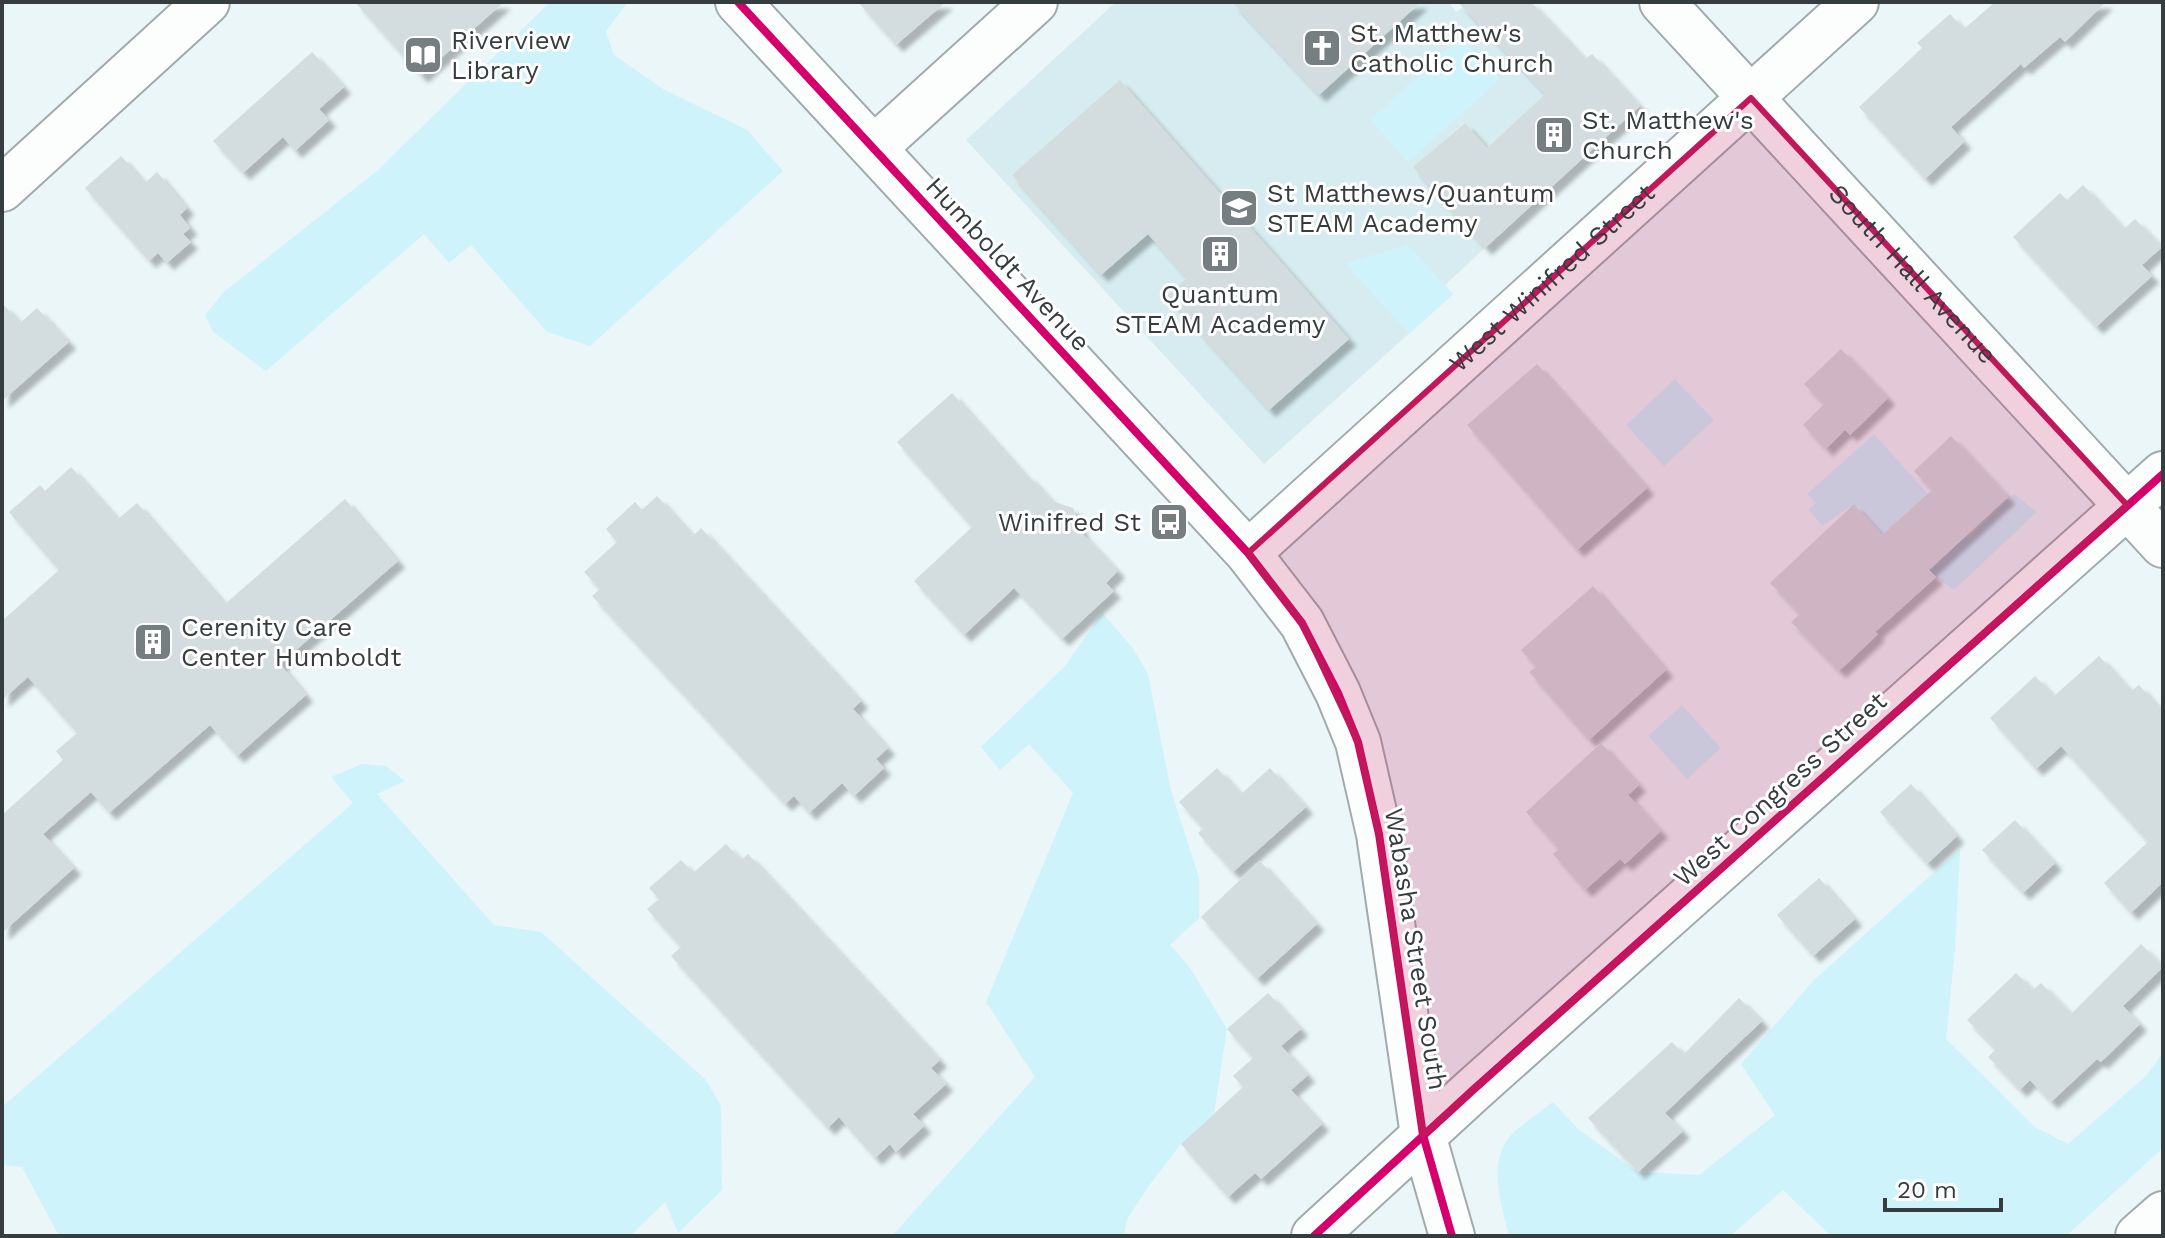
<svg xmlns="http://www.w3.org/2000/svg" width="2165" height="1238" font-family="'Work Sans',sans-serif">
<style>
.built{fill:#d7ecf0}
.green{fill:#cef3fb}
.building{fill:#d3dcde;filter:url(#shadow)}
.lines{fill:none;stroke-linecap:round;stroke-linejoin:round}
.street-casing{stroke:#a1aaac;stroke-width:48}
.secondary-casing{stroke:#a1aaac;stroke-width:48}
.street{stroke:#fcfefe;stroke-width:44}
.secondary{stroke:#fcfefe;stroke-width:44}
.cycleway-casing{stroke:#fff;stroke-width:13}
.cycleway{stroke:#d6006c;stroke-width:8}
.marked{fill:#c2185b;fill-opacity:0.2;stroke:#c2185b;stroke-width:6;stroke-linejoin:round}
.labels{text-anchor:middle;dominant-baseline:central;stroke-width:6;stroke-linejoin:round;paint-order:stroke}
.poi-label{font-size:26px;fill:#363d3f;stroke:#fff;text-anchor:start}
.street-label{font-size:26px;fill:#363d3f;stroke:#fff}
</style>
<defs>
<filter id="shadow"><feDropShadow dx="7" dy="7" stdDeviation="2" flood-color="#0004"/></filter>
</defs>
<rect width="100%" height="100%" fill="#ebf6f8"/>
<path class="built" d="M1116 2H1232L1319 94 1421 2H1448L1457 12 1468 2H1531L1534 5 1496 41 1545 94 1487 148 1464 123 1414 167 1485 248 1445 285 1453 294 1264 464 966 140Z"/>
<g class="green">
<path d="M550 2H628L606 31 614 55 663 89 747 130 783 171 590 346 547 332 471 245 449 263 424 234 266 371 213 332 205 315 224 292 377 171Z"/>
<path d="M1461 36 1500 79 1408 162 1370 120Z"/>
<path d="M1408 245 1453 294 1409 334 1345 263Z"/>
<path d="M1675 379 1714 420 1664 466 1626 425Z"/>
<path d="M1874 434 1968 538 2014 494 2037 512 1954 590 1936 577 1891 528 1882 535 1854 504 1822 526 1808 509 1816 503 1807 494Z"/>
<path d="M1102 613 1132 647 1148 674 1171 791 1199 877V918L1170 945 1188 965 1227 1029 1214 1113 1180 1145 1148 1187 1127 1219 1124 1236H892L1035 1077 986 1002 1073 793 1029 744 1000 770 981 747 1065 666Z"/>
<path d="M1682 705 1721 748 1687 779 1648 736Z"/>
<path d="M362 764 386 766 405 781 377 794 494 925 541 932 706 1080 721 1106 722 1190 678 1233 665 1202 630 1236H59L22 1167 2 1165V1107L353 803 331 777Z"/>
<path d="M1960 849 1955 949 1946 1039 2035 1127 2068 1144 2146 1076 2163 1053V1148L2066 1236H1831L1783 1190 1730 1236H1509C1501 1204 1486 1160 1513 1133 1525 1122 1540 1112 1553 1102L1578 1129 1638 1172 1699 1175 1775 1115 1741 1064 1814 980Z"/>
</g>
<g class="building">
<path d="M355 2H504L421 76Z"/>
<path d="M858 2H946L896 45Z"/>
<path d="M1232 2H1421L1319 95Z"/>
<path d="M1458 2H1531L1585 59 1592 54 1640 106 1485 248 1413 167 1465 123 1487 148 1545 94Z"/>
<path d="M1995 2H2106L2065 42 2060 37 2024 68 2021 64 1951 127 1964 142 1925 179 1859 107 1922 48 1917 43 1950 14 1964 29Z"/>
<path d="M312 52 344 87 319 109 329 120 295 151 283 137 243 173 213 141Z"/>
<path d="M1120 80 1349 339 1269 410 1167 296 1187 278 1148 234 1101 275 1012 175Z"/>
<path d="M121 156 145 183 157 172 187 208 180 215 190 228 183 234 191 242 167 263 158 253 149 261 85 188Z"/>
<path d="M2083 185 2124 229 2135 219 2162 247 2142 265 2152 276 2096 327 2013 237 2060 193 2067 200Z"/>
<path d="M2 303 20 323 37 308 69 342 2 401Z"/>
<path d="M1841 349 1888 398 1850 435 1845 430 1826 449 1803 425 1824 404 1804 384Z"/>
<path d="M1537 364 1647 488 1577 550 1467 425Z"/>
<path d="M952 393 1026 476 1028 475 1052 501 1073 508 1082 533 1118 571 1106 583 1114 591 1062 639 1014 588 964 635 914 581 972 527 897 442Z"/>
<path d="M1951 436 2008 497 1929 570 1936 577 1875 632 1878 634 1839 671 1791 622 1800 614 1770 583 1854 504 1882 535 1932 490 1914 471Z"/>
<path d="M71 467 118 519 137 503 225 604 345 499 398 561 280 664 306 695 237 756 210 725 109 813 91 792 43 834 74 868 2 933V815L63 760 56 751 77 733 28 677 2 700V621L59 570 9 512 40 485 45 491Z"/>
<path d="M657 496 693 536 701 528 861 701 853 709 888 748 876 759 884 768 854 796 842 783 809 813 794 796 785 804 592 596 600 589 584 572 617 542 606 529 635 502 642 510Z"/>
<path d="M1593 586 1666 670 1589 740 1529 672 1536 667 1521 650Z"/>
<path d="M2099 656 2131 691 2139 685 2163 712V882L2131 913 2104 883 2148 842 2061 746 2036 769 1990 718 2035 676 2054 696Z"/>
<path d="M1601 743 1639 785 1628 795 1661 831 1625 864 1620 859 1585 890 1553 854 1559 849 1526 812Z"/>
<path d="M1217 768 1241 794 1270 768 1306 807 1233 872 1198 833 1203 828 1179 802Z"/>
<path d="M1911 784 1957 836 1927 864 1880 812Z"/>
<path d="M2015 820 2055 863 2023 893 1982 850Z"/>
<path d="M726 844 741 860 748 854 940 1060 931 1068 946 1084 913 1114 924 1126 896 1152 890 1144 875 1158 839 1117 828 1128 671 956 681 947 647 909 659 899 649 888 681 860 693 873Z"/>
<path d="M1260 861 1317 924 1257 979 1201 917Z"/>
<path d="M1819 878 1855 919 1813 956 1777 915Z"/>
<path d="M2141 944 2163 967 2123 1006 2140 1024 2101 1062 2097 1059 2051 1102 2030 1080 2020 1090 1988 1057 1996 1049 1967 1020 2016 973 2033 990 2041 983 2071 1014Z"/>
<path d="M1268 993 1301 1029 1281 1046 1308 1075 1291 1090 1322 1124 1261 1179 1255 1173 1228 1197 1181 1144 1243 1087 1233 1076 1253 1058 1227 1029Z"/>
<path d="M1739 998 1762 1021 1665 1113 1683 1131 1638 1172 1588 1118 1672 1042 1684 1054Z"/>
</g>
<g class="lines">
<g class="street-casing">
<g id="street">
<path id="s1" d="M1662 2 2163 545"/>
<path d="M874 148 1035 2"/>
<path id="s2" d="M1248 553 1856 2"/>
<path d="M1314 1236 1473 1090 2163 474"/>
<path d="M2138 1236 2163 1214"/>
</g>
</g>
<g class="secondary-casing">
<g id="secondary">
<path d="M738 2 1248 553 1302 623 1338 693 1358 742 1379 834 1423 1135 1452 1236"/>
<path d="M2 189 207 2"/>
</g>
</g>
<use href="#street" class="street"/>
<use href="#secondary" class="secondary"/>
<g class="cycleway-casing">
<g id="cycleway">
<path d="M738 2 1248 553 1302 623 1338 693 1358 742 1379 834 1423 1135 1452 1236"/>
<path d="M1314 1236 1473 1090 2163 474"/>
</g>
</g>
<use href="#cycleway" class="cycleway"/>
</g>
<path class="marked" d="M1751 98 2127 505 1423 1135 1379 834 1358 742 1302 623 1248 553Z"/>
<defs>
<g id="church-square" transform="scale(2)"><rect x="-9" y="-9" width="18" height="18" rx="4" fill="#757e80" stroke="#fff"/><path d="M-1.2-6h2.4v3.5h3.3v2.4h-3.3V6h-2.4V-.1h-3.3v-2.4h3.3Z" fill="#fff"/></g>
<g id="library-square" transform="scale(2)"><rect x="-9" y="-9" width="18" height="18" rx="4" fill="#757e80" stroke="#fff"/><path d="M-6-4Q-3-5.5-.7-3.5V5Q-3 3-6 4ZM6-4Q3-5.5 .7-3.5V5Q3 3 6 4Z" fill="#fff"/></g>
<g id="building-square" transform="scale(2)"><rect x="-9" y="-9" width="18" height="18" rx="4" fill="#757e80" stroke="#fff"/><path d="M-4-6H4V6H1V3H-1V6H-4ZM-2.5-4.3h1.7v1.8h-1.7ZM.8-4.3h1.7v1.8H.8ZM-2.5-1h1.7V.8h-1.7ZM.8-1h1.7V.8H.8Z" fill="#fff"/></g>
<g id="school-square" transform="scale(2)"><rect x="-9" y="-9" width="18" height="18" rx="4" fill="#757e80" stroke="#fff"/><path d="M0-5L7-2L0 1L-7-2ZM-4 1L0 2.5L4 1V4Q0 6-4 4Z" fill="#fff"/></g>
<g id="bus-square" transform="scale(2)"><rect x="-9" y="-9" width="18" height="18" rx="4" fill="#757e80" stroke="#fff"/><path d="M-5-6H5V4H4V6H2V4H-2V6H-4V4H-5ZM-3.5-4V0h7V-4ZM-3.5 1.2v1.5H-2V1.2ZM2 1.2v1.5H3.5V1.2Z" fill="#fff"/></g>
</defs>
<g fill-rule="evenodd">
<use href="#church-square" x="1322" y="48"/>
<use href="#library-square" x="423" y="55"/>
<use href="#building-square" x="1554" y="135"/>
<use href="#school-square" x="1239" y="208"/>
<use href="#building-square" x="1220" y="254"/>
<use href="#bus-square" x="1169" y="522"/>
<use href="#building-square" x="153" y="642"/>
</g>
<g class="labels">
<g class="poi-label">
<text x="1350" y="33">St. Matthew's<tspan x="1350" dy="30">Catholic Church</tspan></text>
<text x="451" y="40">Riverview<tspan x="451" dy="30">Library</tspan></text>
<text x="1582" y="120">St. Matthew's<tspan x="1582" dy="30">Church</tspan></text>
<text x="1267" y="193">St Matthews/Quantum<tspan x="1267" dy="30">STEAM Academy</tspan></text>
<text x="1220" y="294" text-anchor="middle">Quantum<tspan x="1220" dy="30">STEAM Academy</tspan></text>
<text x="1141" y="522" text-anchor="end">Winifred St</text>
<text x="181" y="627">Cerenity Care<tspan x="181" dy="30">Center Humboldt</tspan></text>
</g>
<g class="street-label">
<text transform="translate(1008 264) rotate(47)">Humboldt Avenue</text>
<text stroke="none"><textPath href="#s1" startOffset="370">South Hall Avenue</textPath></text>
<text stroke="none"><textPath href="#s2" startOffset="410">West Winifred Street</textPath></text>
<text transform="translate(1780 789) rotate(-42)">West Congress Street</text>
<text transform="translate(1416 949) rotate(81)">Wabasha Street South</text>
</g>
</g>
<rect width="2165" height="1238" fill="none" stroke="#363d3f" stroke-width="8"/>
<path d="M1885 1198v12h116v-12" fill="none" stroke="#363d3f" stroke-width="4"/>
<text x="1897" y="1198" font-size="24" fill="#363d3f" stroke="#ffffff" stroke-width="6" paint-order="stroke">20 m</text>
</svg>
